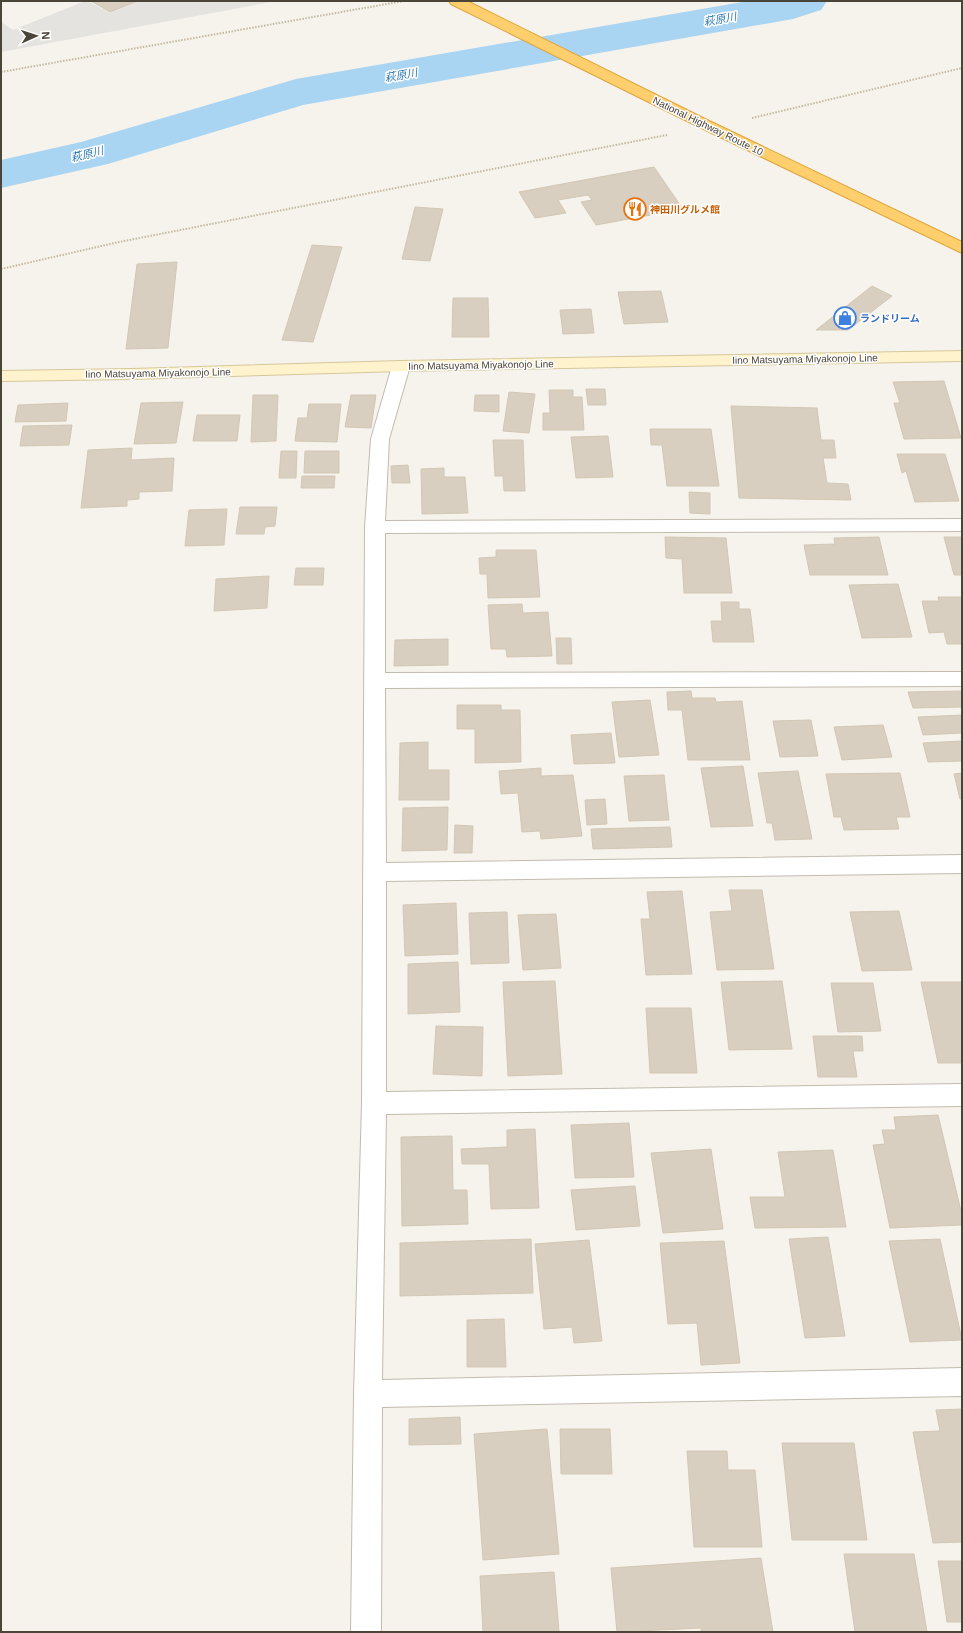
<svg xmlns="http://www.w3.org/2000/svg" width="963" height="1633" font-family="Helvetica,'Noto Sans JP',sans-serif">
<style>
.parking{fill:#e5e3e0}
.lines{fill:none;stroke-linecap:round;stroke-linejoin:round}
.river{fill:#a9d4f2;fill-rule:evenodd}
.building{fill:#d8cfc1;stroke:#d3c7b4}
.street-casing{stroke:#c2bbae;stroke-width:2}
.secondary-casing{stroke:#d6c79b;stroke-width:2}
.highway-casing{stroke:#e0a43c;stroke-width:2}
.path{stroke:#c4b79f;stroke-width:2;stroke-dasharray:1.5 1.5;stroke-linecap:butt}
.street{fill:#fff;fill-rule:evenodd}
.secondary{fill:#fff3cd;fill-rule:evenodd}
.highway{fill:#ffcf6e;fill-rule:evenodd}
.labels{text-anchor:middle;dominant-baseline:central;stroke-width:3;stroke-linejoin:round;paint-order:stroke}
.far-street-label{font-size:10px;fill:#4b4439;stroke:#fff}
.far-food-label{font-size:10px;font-weight:bold;fill:#c56008;stroke:#fff;text-anchor:start}
.far-shop-label{font-size:10px;font-weight:bold;fill:#366cbe;stroke:#fff;text-anchor:start}
.far-water-label{font-size:11px;font-style:italic;fill:#2e7ab2;stroke:#fff}
</style>
<rect width="100%" height="100%" fill="#f6f3ec"/>
<path class="parking" d="M85 1H88L110 13 140 1H277L1 52V22L13 30Z"/>
<g class="lines">
<path class="river" d="M748 1H827L821 10 793 19 303 105 108 164 1 188V160L81 142 296 79Z"/>
</g>
<g class="building">
<path d="M91 1H138L110 12Z"/>
<path d="M654 167 683 209 596 225 581 202 592 200 588 195 558 200 566 213 535 218 519 192Z"/>
<path d="M415 207 443 209 430 261 402 259Z"/>
<path d="M312 245 342 247 313 342 282 340Z"/>
<path d="M177 262 168 348 126 349 137 264Z"/>
<path d="M872 286 892 296 848 330H816Z"/>
<path d="M661 291 668 322 624 324 618 292Z"/>
<path d="M453 298H488L489 337H452Z"/>
<path d="M591 309 594 333 563 334 560 310Z"/>
<path d="M944 381 961 438 904 439 894 403H900L893 382Z"/>
<path d="M586 389H605L606 405H588Z"/>
<path d="M549 390H573V397H582L584 430H543V413H550Z"/>
<path d="M509 392 535 394 529 433 503 431Z"/>
<path d="M253 395H278L276 441 251 442Z"/>
<path d="M351 395H376L371 428 345 427Z"/>
<path d="M475 395H499V412L474 411Z"/>
<path d="M183 402 176 443 134 444 141 403Z"/>
<path d="M68 403 66 421 15 422 18 405Z"/>
<path d="M309 404H341L337 442 295 441 298 418H307Z"/>
<path d="M731 406 817 408 821 440H834L836 458H823L827 483 848 484 851 500 739 498Z"/>
<path d="M197 415H240L237 441H193Z"/>
<path d="M72 425 69 445 20 446 23 426Z"/>
<path d="M650 429H711L719 486H667L662 445H651Z"/>
<path d="M608 436 613 477 576 478 571 437Z"/>
<path d="M493 440H523L525 491H504L503 476H495Z"/>
<path d="M132 448 131 460 174 458 172 491 139 492V499L127 500V506L81 508 88 450Z"/>
<path d="M281 451H297L296 478H279Z"/>
<path d="M305 451H339V473H304Z"/>
<path d="M897 454H945L959 501 915 502 906 471 902 473Z"/>
<path d="M408 465 410 483H392L391 466Z"/>
<path d="M444 468V477H465L468 513 422 514 421 469Z"/>
<path d="M302 476H335L334 488H301Z"/>
<path d="M689 492 710 493V514L690 513Z"/>
<path d="M240 507H277L275 526 265 527 264 534H236Z"/>
<path d="M227 509 224 545 185 546 189 510Z"/>
<path d="M665 537 726 538 732 593H684L682 559 666 558Z"/>
<path d="M879 537 888 575H810L804 545 835 544 834 538Z"/>
<path d="M944 537H962V575H954Z"/>
<path d="M496 550H536L540 597 488 598 487 574H480L479 558 496 557Z"/>
<path d="M296 568H324L323 585H294Z"/>
<path d="M269 576 267 608 214 611 216 579Z"/>
<path d="M898 584 912 637 862 638 849 585Z"/>
<path d="M938 597H962V644H947L944 632 929 633 922 601H939Z"/>
<path d="M721 602H739V609H750L754 642H713L711 621H722Z"/>
<path d="M522 604 523 613 548 612 552 656 507 657 506 649H491L488 605Z"/>
<path d="M556 638H571L572 664H557Z"/>
<path d="M448 639V665L394 666 395 640Z"/>
<path d="M691 691 692 698H715L716 702 742 701 750 760H688L682 710H668L667 692Z"/>
<path d="M962 691V707L913 708 908 692Z"/>
<path d="M650 700 659 755 619 757 612 702Z"/>
<path d="M457 705H501V710H520L521 762 475 763V729H457Z"/>
<path d="M962 715V733L923 735 918 717Z"/>
<path d="M811 720 818 756 780 757 773 721Z"/>
<path d="M883 725 892 757 842 760 834 727Z"/>
<path d="M611 733 615 763 574 764 571 735Z"/>
<path d="M962 741V761L928 762 923 743Z"/>
<path d="M428 742V770H449V800H399L400 743Z"/>
<path d="M743 766 753 826 711 827 701 768Z"/>
<path d="M541 768V776L573 775 582 836 541 839 540 831 522 832 518 793 501 794 499 771Z"/>
<path d="M798 771 812 839 775 840 772 823H767L758 773Z"/>
<path d="M900 773 910 817H896L899 829 844 830 841 817H834L826 774Z"/>
<path d="M962 773V799H960L954 774Z"/>
<path d="M664 775 669 820 629 821 624 776Z"/>
<path d="M605 799 607 824 587 825 585 800Z"/>
<path d="M448 807 447 850 402 851 403 808Z"/>
<path d="M455 825 473 826 472 853H454Z"/>
<path d="M670 827 672 847 593 849 591 829Z"/>
<path d="M729 890H762L774 969 717 970 710 912 732 911Z"/>
<path d="M682 891 692 974 646 975 641 919H650L647 892Z"/>
<path d="M456 903 458 954 405 956 403 905Z"/>
<path d="M899 911 912 970 862 971 850 912Z"/>
<path d="M507 912 509 963 471 964 469 913Z"/>
<path d="M556 914 561 968 523 970 518 915Z"/>
<path d="M458 962 460 1012 408 1014V964Z"/>
<path d="M555 981 562 1074 508 1076 503 982Z"/>
<path d="M782 981 792 1049 729 1050 721 982Z"/>
<path d="M921 982H962V1063H938Z"/>
<path d="M831 983H873L881 1031 838 1032Z"/>
<path d="M646 1008H691L697 1073H650Z"/>
<path d="M436 1026 483 1027 482 1076 433 1074Z"/>
<path d="M813 1036H862L863 1051H853L857 1077H818Z"/>
<path d="M938 1115 962 1215V1225L890 1228 873 1145 885 1144 882 1130H896L894 1117Z"/>
<path d="M629 1123 634 1177 575 1178 571 1125Z"/>
<path d="M535 1129 539 1208 491 1209 489 1164H462L461 1149 507 1147V1130Z"/>
<path d="M452 1136 453 1190H467L468 1224 402 1226 401 1137Z"/>
<path d="M711 1149 723 1229 663 1233 651 1153Z"/>
<path d="M833 1150 846 1227 755 1228 750 1197H785L778 1152Z"/>
<path d="M635 1186 640 1226 576 1230 571 1190Z"/>
<path d="M828 1237 845 1336 805 1338 789 1239Z"/>
<path d="M531 1239 533 1293 400 1296V1243Z"/>
<path d="M940 1239 962 1340 910 1342 889 1241Z"/>
<path d="M589 1240 602 1341 574 1343 572 1327 544 1329 535 1244Z"/>
<path d="M724 1241 740 1363 701 1365 697 1323 668 1324 660 1243Z"/>
<path d="M504 1319 506 1367H467V1320Z"/>
<path d="M962 1409V1542L933 1543 913 1432 940 1431 936 1410Z"/>
<path d="M460 1417 461 1444 409 1445V1419Z"/>
<path d="M547 1429 559 1554 483 1560 474 1434Z"/>
<path d="M560 1429H610L612 1474H561Z"/>
<path d="M782 1443H854L867 1540H792Z"/>
<path d="M687 1451H727L728 1470H755L762 1547H694Z"/>
<path d="M844 1554H914L927 1632H855Z"/>
<path d="M761 1558 773 1632H701V1628L617 1632 611 1568Z"/>
<path d="M938 1561H962V1622H947Z"/>
<path d="M554 1572 559 1632H483L480 1576Z"/>
</g>
<g class="lines">
<g class="street-casing">
<path id="street" d="M401 361 407 362 410 366 389 439 385 521 962 519V531L385 533V673L962 672V686L385 688 386 863 962 855V873L386 881V1092L962 1084V1106L386 1114 382 1380 962 1368V1396L382 1407 381 1632H351L354 1394 362 1103 365 527 371 439 392 366 395 362Z"/>
</g>
<g class="secondary-casing">
<path id="secondary" d="M962 351V361L401 371 132 379 1 381V371L132 369 401 361Z"/>
</g>
<g class="highway-casing">
<path id="highway" d="M449 1H467L703 118 962 242V253L693 124 451 4Z"/>
</g>
<g class="path">
<path d="M1 72 404 1"/>
<path d="M752 118 962 68"/>
<path d="M1 269 119 242 667 135"/>
</g>
<use href="#street" class="street"/>
<use href="#secondary" class="secondary"/>
<use href="#highway" class="highway"/>
</g>
<defs>
<g id="restaurant-ring" transform="scale(1.15)"><circle r="9.5" fill="#fff" stroke="#e8710a" stroke-width="1.5"/><path d="M-5-6h1v4h1v-4h1v4h1v-4h1v5L-1.5 .5V6h-2V.5L-5-1ZM5-6V6H3V1.5H1.5Q1.5-4 5-6Z" fill="#e8710a"/></g>
<g id="shop-ring" transform="scale(1.15)"><circle r="9.5" fill="#fff" stroke="#3f7fe0" stroke-width="1.5"/><path d="M-5-2.5h2.3a2.7 3.5 0 0 1 5.4 0H5L5.5 6h-11ZM-1.5-2.5h3a1.5 2.3 0 0 0-3 0Z" fill="#3f7fe0"/></g>
</defs>
<g fill-rule="evenodd">
<use href="#restaurant-ring" x="635" y="209"/>
<use href="#shop-ring" x="845" y="318"/>
</g>
<g class="labels">
<g class="far-street-label">
<text transform="translate(708 126) rotate(26)">National Highway Route 10</text>
<text transform="translate(805 359) rotate(-1)">Iino Matsuyama Miyakonojo Line</text>
<text transform="translate(481 365) rotate(-1)">Iino Matsuyama Miyakonojo Line</text>
<text transform="translate(158 373) rotate(-1)">Iino Matsuyama Miyakonojo Line</text>
</g>
<g class="far-food-label">
<text x="650" y="209">神田川グルメ館</text>
</g>
<g class="far-shop-label">
<text x="860" y="318">ランドリーム</text>
</g>
<g class="far-water-label">
<text transform="translate(720 19) rotate(-10)">萩原川</text>
<text transform="translate(401 75) rotate(-10)">萩原川</text>
<text transform="translate(87 154) rotate(-14)">萩原川</text>
</g>
</g>
<rect width="963" height="1633" fill="none" stroke="#4b4439" stroke-width="4"/>
<g transform="translate(36 36) rotate(87)" stroke="#ffffff" stroke-width="3" paint-order="stroke">
<path d="M0-3L7 15L0 10L-7 15Z" fill="#4b4439"/>
<text y="-6" font-size="11" font-weight="bold" text-anchor="middle" fill="#4b4439">N</text>
</g>
</svg>
